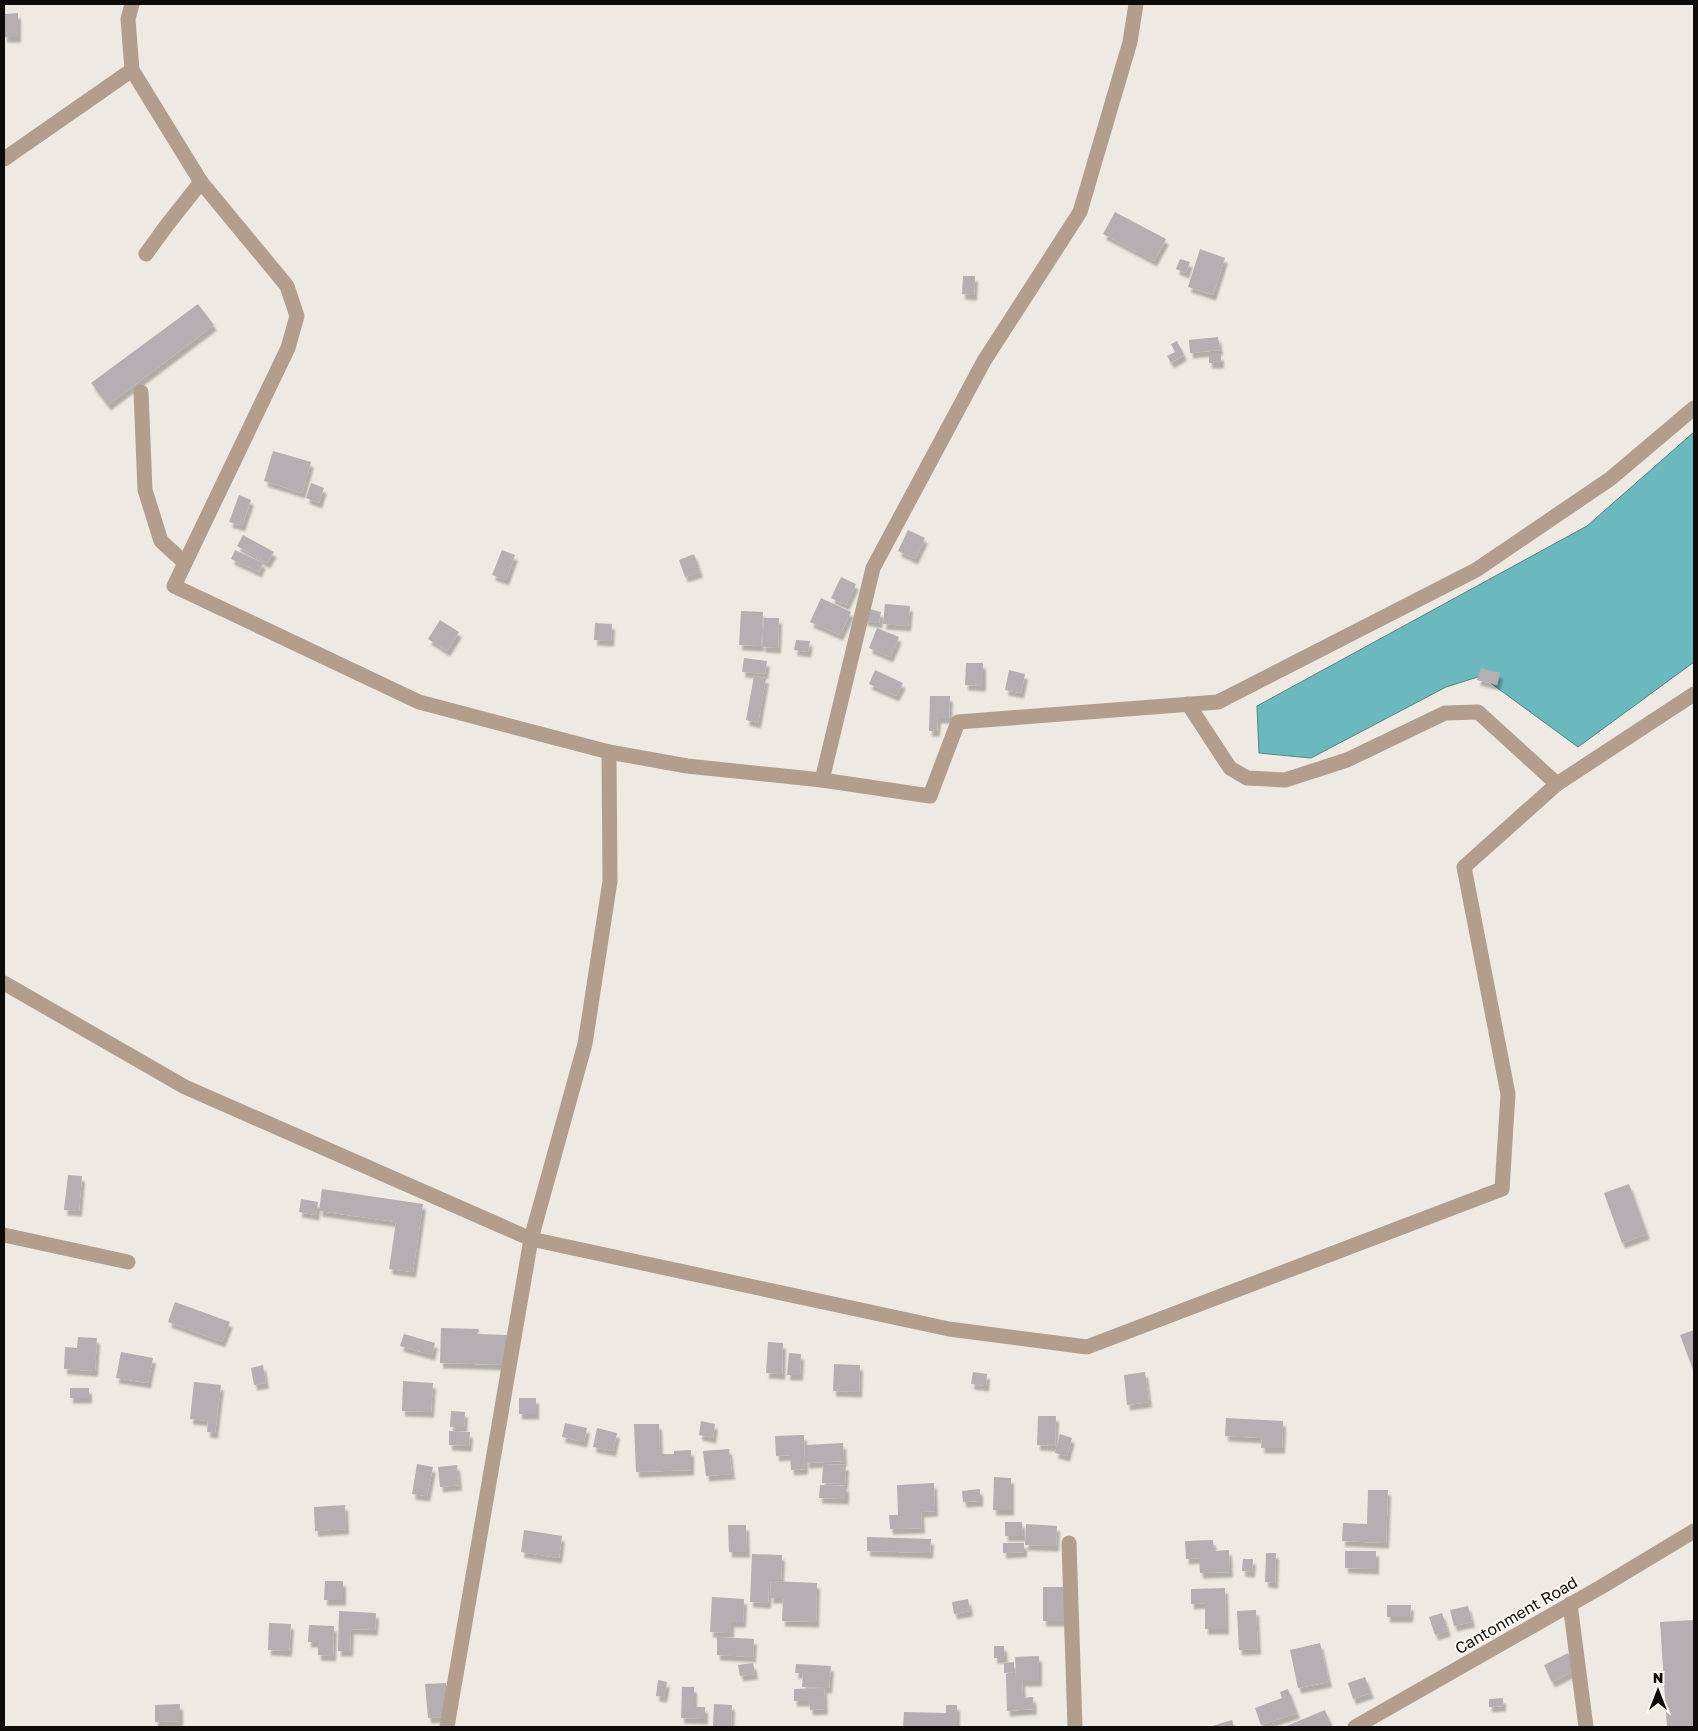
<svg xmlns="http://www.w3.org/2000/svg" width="1698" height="1731" font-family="'Golos Text',sans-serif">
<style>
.water{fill:#6cb8bf;stroke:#508489}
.building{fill:#b5aeb2;filter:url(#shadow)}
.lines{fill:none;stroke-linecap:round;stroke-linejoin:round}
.minor{stroke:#b39e8d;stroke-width:15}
.labels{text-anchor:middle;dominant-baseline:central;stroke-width:4;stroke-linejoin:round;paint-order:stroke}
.street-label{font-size:16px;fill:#0e0c0a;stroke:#fbf7f1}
</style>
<defs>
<filter id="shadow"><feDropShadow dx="3" dy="5.5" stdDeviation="1" flood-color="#0004"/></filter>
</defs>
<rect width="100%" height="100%" fill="#eeeae3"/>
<path class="water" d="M1694 432V662L1578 747 1481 676 1446 687 1311 758 1259 753 1257 706 1587 526Z"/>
<g class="building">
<path d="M18 13V37H4V14Z"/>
<path d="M1115 212 1166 239 1154 261 1103 234Z"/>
<path d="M1200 249 1225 258 1213 295 1188 287Z"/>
<path d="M1180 259 1190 262 1186 273 1176 269Z"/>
<path d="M963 276H975L974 295 962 294Z"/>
<path d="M198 304 214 325 108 405 91 383Z"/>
<path d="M1218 337 1220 350 1190 353 1189 340Z"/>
<path d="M1177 341 1184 355 1171 363 1167 356 1175 352 1171 344Z"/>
<rect x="1209" y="355" width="12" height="8"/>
<path d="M273 451 311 462 302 493 264 481Z"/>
<path d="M311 483 324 488 319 503 306 498Z"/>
<path d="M239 495 251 500 242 526 229 522Z"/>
<path d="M908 530 925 538 915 559 898 551Z"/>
<path d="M243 535 274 552 267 563 237 546Z"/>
<path d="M235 550 263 563 259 572 231 559Z"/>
<path d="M502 550 515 555 506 580 492 575Z"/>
<path d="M694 554 700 572 685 577 679 560Z"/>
<path d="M841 577 856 584 846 605 831 598Z"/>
<path d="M821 598 851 612 840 635 810 622Z"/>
<path d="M885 604 910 606 908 626 883 624Z"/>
<path d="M866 608 881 612 879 623 864 620Z"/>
<path d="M741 611 763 612 761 646 739 645Z"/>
<path d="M764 618H779L778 648 762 647Z"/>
<path d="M440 620 459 632 447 651 428 639Z"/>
<path d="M595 623 612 624 611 641 594 640Z"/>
<path d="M877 628 899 637 890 657 869 648Z"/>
<path d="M796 640 810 641 808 652 794 650Z"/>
<path d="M744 658 767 661 765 674 742 672Z"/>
<path d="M966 663H983V686L965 685Z"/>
<path d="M1481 668 1500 673 1497 685 1477 680Z"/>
<path d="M875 670 903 683 896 696 869 684Z"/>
<path d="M1009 670 1025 674 1021 693 1005 690Z"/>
<path d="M754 676 766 678 758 723 746 720Z"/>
<path d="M930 696H950L949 718H938L937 731H929Z"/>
<path d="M68 1175 82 1176 79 1211 64 1210Z"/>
<path d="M1629 1184 1647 1234 1622 1243 1604 1193Z"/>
<path d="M322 1189 423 1204 413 1272 389 1269 396 1222 319 1211Z"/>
<path d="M301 1199 318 1202 316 1215 299 1212Z"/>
<path d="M175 1302 230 1322 222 1342 168 1322Z"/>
<path d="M441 1328 479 1329 478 1334 508 1335 507 1365 440 1363Z"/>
<path d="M1694 1330V1372L1680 1335Z"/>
<path d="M404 1334 435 1343 432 1355 400 1346Z"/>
<path d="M78 1337 97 1338 95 1371 64 1369 65 1347 77 1348Z"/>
<path d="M768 1342 783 1343 782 1374 766 1373Z"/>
<path d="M121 1352 153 1358 148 1383 116 1378Z"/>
<path d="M789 1353 801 1354 800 1375H787Z"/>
<path d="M834 1364 860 1365 859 1392 833 1391Z"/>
<path d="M263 1365 266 1383 254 1385 251 1368Z"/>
<path d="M973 1372 987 1374 986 1386 971 1384Z"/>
<path d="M1145 1372 1149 1402 1127 1405 1124 1375Z"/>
<path d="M403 1381 433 1383 431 1412 402 1411Z"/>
<path d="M194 1382 221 1385 215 1433 207 1432 208 1421 190 1419Z"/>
<rect x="70" y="1388" width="19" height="10"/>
<rect x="519" y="1398" width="17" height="16"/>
<path d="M451 1411 465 1412 464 1427H450Z"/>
<path d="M1038 1416H1056L1055 1446 1037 1445Z"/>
<path d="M1226 1418 1283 1421 1282 1448H1261L1262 1438 1225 1436Z"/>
<path d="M701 1421 715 1424 713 1438 699 1435Z"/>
<path d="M565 1423 587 1428 584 1442 562 1437Z"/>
<path d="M634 1424H659L660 1454H674V1451L691 1450V1470L636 1472Z"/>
<path d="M597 1428 617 1433 613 1451 593 1447Z"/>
<path d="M449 1431 470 1432 469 1446 449 1445Z"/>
<path d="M1060 1434 1072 1438 1067 1456 1055 1453Z"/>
<path d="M804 1435 805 1469 791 1470 790 1455 776 1456 775 1436Z"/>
<path d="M843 1443 844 1461 806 1463V1445Z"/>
<path d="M729 1449 732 1474 706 1476 703 1451Z"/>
<path d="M417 1464 433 1467 427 1496 412 1494Z"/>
<path d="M823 1464 846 1465 845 1484 822 1483Z"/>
<path d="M457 1465 459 1485 440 1487 438 1467Z"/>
<path d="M994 1477 1011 1478V1510H993Z"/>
<path d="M934 1483 935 1511 921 1512 922 1528 890 1529 889 1515H898L897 1485Z"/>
<path d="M820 1485 846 1486V1499L819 1498Z"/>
<path d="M980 1489V1501L963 1502 962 1491Z"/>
<path d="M1368 1490H1388L1386 1543 1342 1541 1343 1523 1367 1524Z"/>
<path d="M345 1505 346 1529 315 1531 314 1507Z"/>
<path d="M1005 1522H1022L1023 1536H1005Z"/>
<path d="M1026 1524 1057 1526 1056 1546 1025 1545Z"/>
<path d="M728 1525H746L747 1552H729Z"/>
<path d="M524 1530 562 1536 559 1558 521 1552Z"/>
<path d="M867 1537 931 1539 930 1553 867 1551Z"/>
<path d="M1213 1540 1214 1551 1229 1550 1230 1572 1200 1573 1199 1558 1186 1559 1185 1541Z"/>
<path d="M1003 1543H1024V1552L1003 1553Z"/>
<path d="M1345 1551H1376V1569L1345 1568Z"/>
<path d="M1266 1553H1276L1275 1583 1265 1582Z"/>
<path d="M752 1554 782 1555 781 1580H769L768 1603 750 1602Z"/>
<path d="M1243 1559H1253L1252 1572 1242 1571Z"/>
<path d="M325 1581H343V1600H324Z"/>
<path d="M771 1581 817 1583 816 1622 782 1621 783 1598H770Z"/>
<rect x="1043" y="1587" width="25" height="34"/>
<path d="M1225 1588 1226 1629H1205V1603L1191 1604V1589Z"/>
<path d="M712 1597 744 1599 743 1622H731V1633L710 1632Z"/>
<path d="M968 1599 970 1611 954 1614 952 1602Z"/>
<path d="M1387 1605H1411L1410 1617H1387Z"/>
<path d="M1468 1606 1472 1622 1454 1626 1450 1610Z"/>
<path d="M1256 1610 1258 1649 1239 1650 1237 1611Z"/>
<path d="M339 1611 376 1613 375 1630 351 1629 350 1651H338Z"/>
<path d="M1442 1613 1448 1631 1435 1635 1429 1617Z"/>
<path d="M1694 1620V1727H1667L1660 1622Z"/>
<path d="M269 1623 291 1624 289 1651 268 1650Z"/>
<path d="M309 1625 334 1626 333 1656 318 1655V1642H308Z"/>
<path d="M717 1637 754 1639 753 1657 717 1655Z"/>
<path d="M1320 1643 1329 1682 1298 1688 1290 1650Z"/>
<path d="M994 1646H1004L1005 1658H994Z"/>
<path d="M1568 1653 1576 1670 1552 1682 1544 1665Z"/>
<path d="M1039 1656V1681H1022L1023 1698 1033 1697 1034 1709 1007 1711 1006 1674H1016L1015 1657Z"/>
<path d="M1014 1662V1672L1004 1673V1663Z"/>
<path d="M753 1663 755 1674 740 1676 738 1665Z"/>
<path d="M796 1664 831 1666 829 1688 802 1687 803 1673H795Z"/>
<path d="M1365 1677 1371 1693 1353 1699 1348 1683Z"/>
<path d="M658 1680 667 1682 664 1697 656 1696Z"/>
<path d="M446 1683 448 1717 428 1718 425 1684Z"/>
<path d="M682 1687H694V1707H705V1719L681 1718Z"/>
<path d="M824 1688 825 1709 810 1710 809 1701H794V1689Z"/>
<path d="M1288 1689 1297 1713 1261 1725 1255 1708 1282 1698 1280 1692Z"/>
<path d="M1503 1698V1706L1489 1707V1699Z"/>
<path d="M180 1704V1721L155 1722V1705Z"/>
<path d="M714 1704 732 1705 731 1727 713 1726Z"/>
<path d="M946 1705H957V1727H903L904 1712 946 1713Z"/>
<path d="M1325 1710 1332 1727H1284Z"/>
<path d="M1232 1720 1234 1727H1209Z"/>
</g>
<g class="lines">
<g class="minor">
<path d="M132 4 128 19 132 70 201 182 287 286 297 316 288 348 174 586 419 702 609 752 687 766 822 780 873 568 984 361 1080 212 1130 42 1136 4"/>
<path d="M4 159 132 70"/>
<path d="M146 254 167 225 201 182"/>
<path d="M141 392 145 490 161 541 185 563"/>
<path d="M1188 704 1230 768 1247 778 1285 780 1347 760 1445 713 1478 712 1557 784"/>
<path d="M822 780 930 796 958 722 1218 702 1476 570 1610 479 1694 408"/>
<path d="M4 983 185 1087 531 1239 949 1329 1087 1347 1502 1189 1508 1094 1464 867 1557 784 1694 694"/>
<path d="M4 1235 128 1262"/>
<path d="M1069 1543 1075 1727"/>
<path d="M1570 1604 1586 1727"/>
<path d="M447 1727 531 1239 585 1044 610 881 609 752"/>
<path d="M1355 1727 1601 1587 1694 1531"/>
</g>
</g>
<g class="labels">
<g class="street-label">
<text transform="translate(1516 1615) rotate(-30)">Cantonment Road</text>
</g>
</g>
<rect width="1698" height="1731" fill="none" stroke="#0e0c0a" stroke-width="10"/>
<g transform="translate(1658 1691)" stroke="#fbf7f1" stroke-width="4" paint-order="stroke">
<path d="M0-4L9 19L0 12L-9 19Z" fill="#0e0c0a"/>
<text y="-8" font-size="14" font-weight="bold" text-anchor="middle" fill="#0e0c0a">N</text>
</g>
</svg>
